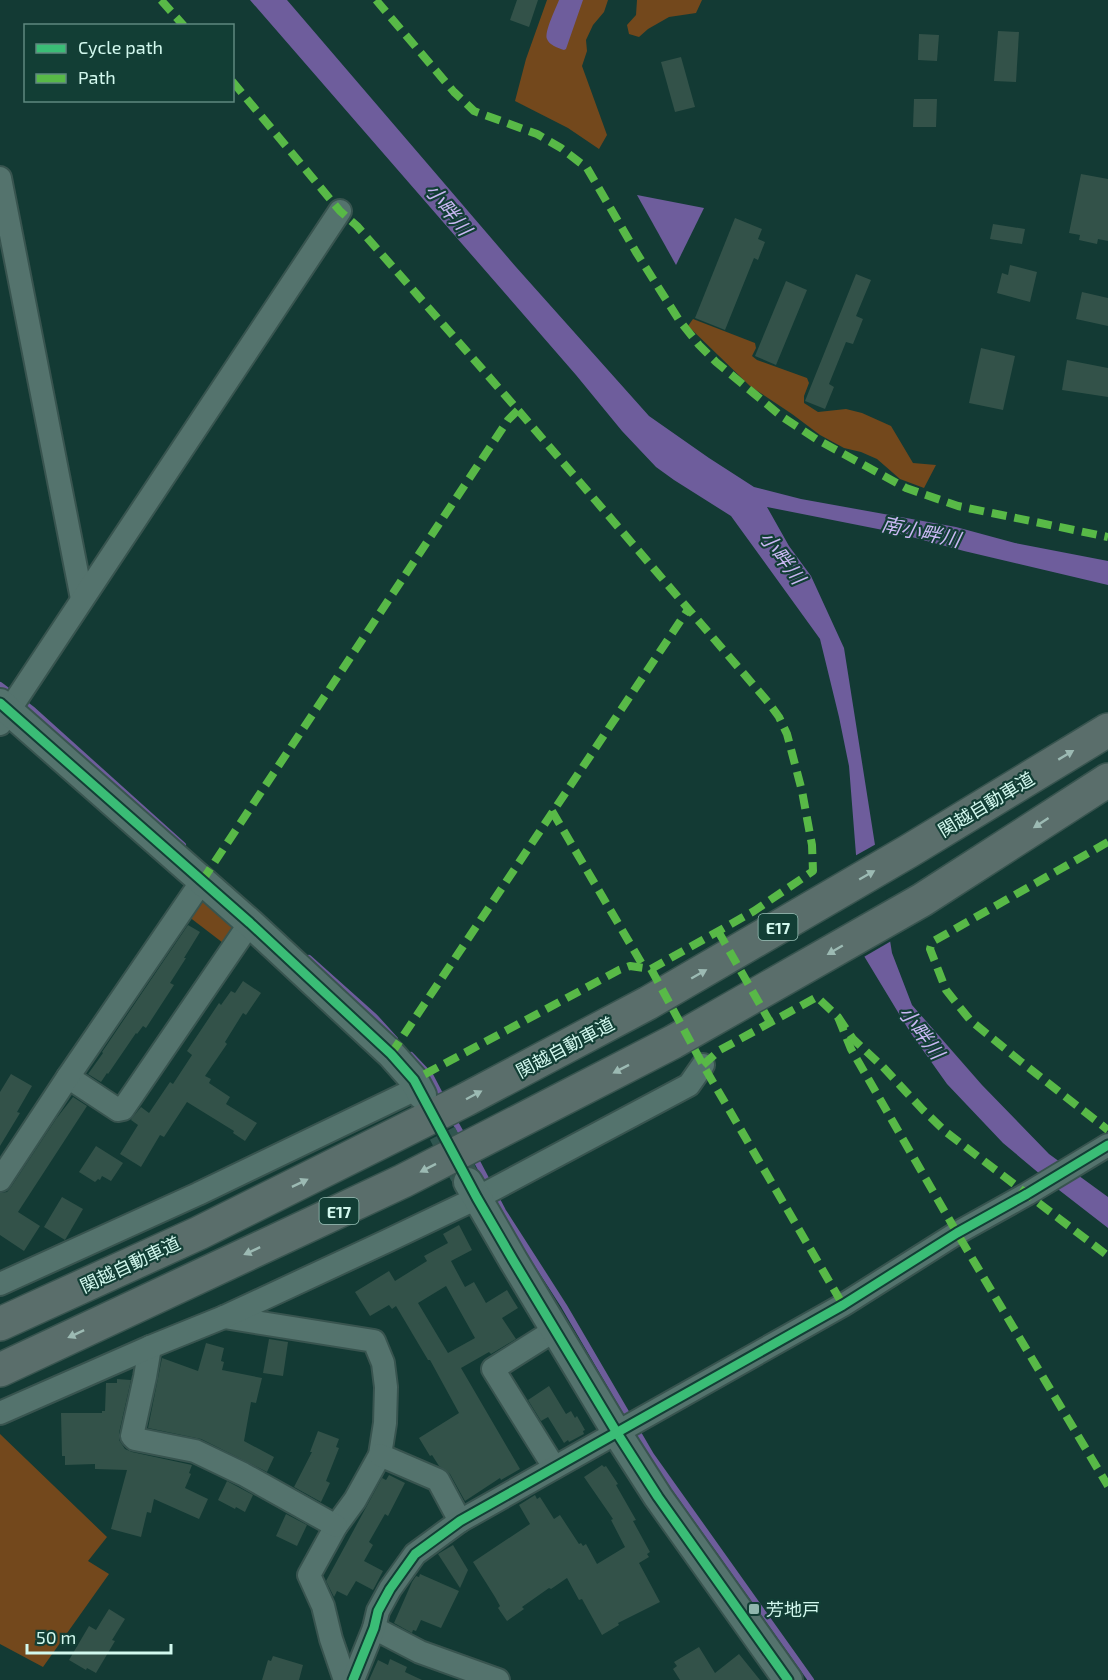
<svg xmlns="http://www.w3.org/2000/svg" width="1108" height="1680" font-family="'Exo 2','Noto Sans JP',sans-serif">
<style>
.green{fill:#73481c}
.water{fill:#6e5d9c}
.pier{fill:#133a34}
.lines{fill:none;stroke-linecap:round;stroke-linejoin:round}
.stream{stroke:#6e5d9c;stroke-width:6}
.building{fill:#335249;fill-rule:evenodd}
.tertiary-tunnel{stroke:#305650;stroke-width:28;stroke-dasharray:28 14;stroke-linecap:butt}
.minor-casing{stroke:#38544f;stroke-width:26}
.tertiary-casing{stroke:#38544f;stroke-width:32}
.motorway-casing{stroke:#38544f;stroke-width:36}
.minor{stroke:#54736d;stroke-width:22}
.tertiary{stroke:#54736d;stroke-width:28}
.motorway{stroke:#5a6e6b;stroke-width:33}
.quiet{stroke:#58b947;stroke-width:8;stroke-dasharray:15 8;stroke-linecap:butt}
.cycleway-casing{stroke:#123e35;stroke-width:13}
.cycleway{stroke:#3abd76;stroke-width:9}
.oneway{fill:#9cbab3}
.poi-dot{fill:#8fb6ad;stroke:#123e35;stroke-width:2}
.labels{text-anchor:middle;dominant-baseline:central;stroke-width:4.5;stroke-linejoin:round;paint-order:stroke}
.shield{fill:#123e35;stroke:#98c0b6;stroke-width:1.5}
.shield-label{font-size:16px;font-weight:bold;fill:#d2f8ee}
.street-label{font-size:18px;fill:#d2f8ee;stroke:#123e35}
.poi-label{font-size:18px;fill:#d2f8ee;stroke:#123e35;text-anchor:start}
.water-label{font-size:20px;font-style:italic;fill:#c9b8f3;stroke:#123e35}
</style>
<rect width="100%" height="100%" fill="#133a34"/>
<g class="green">
<path d="M547 0H608L604 12 593 25 586 40 587 51 582 66 607 135 599 149 568 128 515 101 526 59Z"/>
<path d="M637 0H702L696 13 669 17 648 29 639 37 629 34 627 25 636 15Z"/>
<path d="M693 319 755 343 756 348 752 356 757 360 807 378 809 383 804 396V403L818 412 846 409 862 413 891 426 913 463 936 465 924 488 900 479 877 459 861 452 844 448 820 435 792 414 750 386 688 326Z"/>
<path d="M203 896 240 930 227 946 184 913Z"/>
<path d="M0 1434 107 1537 88 1561 109 1574 43 1667 0 1644Z"/>
</g>
<g class="water">
<path d="M250 0H287L516 267 649 416 709 458 754 487 801 499 956 527 1015 543 1108 561V585L964 551 893 532 767 507 789 546 811 576 844 648 892 953 912 1005 982 1085 1049 1154 1108 1197V1228L1059 1190 1003 1143 947 1084 910 1032 864 956 849 766 839 717 820 639 731 516 674 480 656 467 622 431 576 375Z"/>
<path d="M559 0H583L566 49 564 50C558 48 549 45 547 39 544 32 556 8 559 0Z"/>
<path d="M637 195 704 208 676 265Z"/>
</g>
<path class="pier" d="M878 843 893 940 862 958 853 857Z"/>
<g class="lines">
<g class="stream">
<path d="M0 685 33 710 183 845"/>
<path d="M309 958 375 1017 395 1039"/>
<path d="M411 1055 430 1075 443 1100"/>
<path d="M452 1117 465 1140"/>
<path d="M474 1156 503 1211 564 1306 651 1455 811 1680"/>
</g>
</g>
<g class="building">
<path d="M517 0H538L529 27 510 20Z"/>
<path d="M998 31 1019 32 1016 82 994 81Z"/>
<path d="M919 34 939 35 937 61 918 60Z"/>
<path d="M681 57 695 107 675 112 661 62Z"/>
<path d="M914 99H937L936 127H913Z"/>
<path d="M1081 174 1108 179V241L1098 239 1097 244 1079 240 1080 235 1069 233Z"/>
<path d="M735 218 762 229 758 239 765 242 758 260 754 258 725 330 695 318Z"/>
<path d="M993 224 1025 229 1022 244 990 239Z"/>
<path d="M1010 265 1037 272 1030 302 997 293 1002 273 1008 275Z"/>
<path d="M856 274 871 280 856 316 863 319 853 344 846 342 829 384 834 387 825 409 805 401Z"/>
<path d="M786 281 807 290 776 365 755 356Z"/>
<path d="M1082 292 1108 298V326L1076 319Z"/>
<path d="M981 348 1015 356 1003 410 969 403Z"/>
<path d="M1067 360 1108 368V397L1062 390Z"/>
<path d="M188 925 200 932 184 958H186L170 983 174 985 146 1028 143 1026 137 1034 136 1033 108 1074 107 1073 101 1082 88 1074 103 1053 102 1052Z"/>
<path d="M243 981 261 993 246 1015 243 1013 225 1042 227 1044 205 1076 211 1079 209 1083 230 1097 226 1104 257 1123 245 1141 233 1133 234 1131 187 1102 164 1137 160 1135 141 1167 120 1154 138 1125 131 1120 132 1118 141 1107 149 1113 170 1082 173 1084 192 1055 187 1051 219 1003 221 1005 231 991 235 993Z"/>
<path d="M11 1074 32 1086 17 1112 20 1113 0 1146V1092Z"/>
<path d="M73 1097 87 1106 18 1212 40 1226 24 1251 0 1235V1193L7 1192 11 1187 56 1119Z"/>
<path d="M96 1146 123 1163 111 1181 102 1176 100 1180 98 1179 95 1182 79 1172Z"/>
<path d="M62 1197 83 1209 65 1240 44 1227Z"/>
<path d="M459 1225 472 1250 451 1261 465 1287 474 1282 486 1303 507 1290 518 1308 502 1318 516 1339 491 1354 489 1352 461 1368 520 1469 501 1480 500 1478 465 1501 450 1474 439 1466 432 1455 430 1456 419 1438 459 1413 430 1360H428L396 1306 392 1309 389 1305 370 1316 355 1292 389 1271 395 1281 427 1261 424 1256 448 1243 443 1234ZM446 1286 475 1338 448 1353 418 1303Z"/>
<path d="M269 1339 288 1342 283 1376 263 1373Z"/>
<path d="M206 1343 224 1348 221 1361 224 1362 222 1370 262 1378 256 1403 251 1402 244 1441 274 1457 267 1472 201 1439 148 1428 162 1358 198 1371Z"/>
<path d="M117 1379 131 1380 119 1433V1440L125 1449 132 1452 192 1465 189 1473 191 1474 185 1488 208 1499 199 1519 154 1499 151 1513 147 1512 141 1537 111 1529 127 1470 95 1469V1464L65 1465V1456H62L61 1413H102V1411H105L106 1383H117Z"/>
<path d="M549 1386 566 1414 571 1411 575 1418 577 1416 585 1430 583 1431 584 1434 569 1442 568 1440 564 1443 548 1417 541 1421 528 1400Z"/>
<path d="M318 1431 339 1439 336 1447 339 1448 326 1481 330 1483 321 1502 294 1487 312 1452H310Z"/>
<path d="M602 1465 604 1467 606 1466 618 1484 616 1485 636 1520 633 1521 650 1552 647 1554 649 1557 639 1563 660 1602 618 1623 619 1625 602 1635 582 1599 579 1600 567 1578 551 1589 549 1588 522 1607 524 1609 507 1621 498 1608 500 1606 495 1597 473 1562 530 1524 519 1505 535 1495 537 1499 540 1497 554 1519 560 1515 579 1544 581 1543 583 1546 586 1544 597 1564 625 1547 611 1520 613 1519 584 1477Z"/>
<path d="M389 1475 405 1483 388 1516 385 1514 369 1542 373 1545 364 1561 383 1571 373 1590 356 1581 347 1596 337 1591 334 1597 326 1581 382 1478 386 1480Z"/>
<path d="M227 1481 253 1495 245 1512 236 1507 235 1509 218 1500Z"/>
<path d="M286 1514 307 1525 297 1546 276 1536Z"/>
<path d="M453 1545 468 1570 460 1588 438 1554Z"/>
<path d="M420 1574 459 1591 441 1628 421 1620 416 1631 413 1630 412 1633 394 1623 412 1582 416 1576 419 1577Z"/>
<path d="M109 1609 125 1619 112 1640 115 1641 96 1673 87 1668 86 1670 69 1660 89 1626 96 1630Z"/>
<path d="M699 1647 715 1673 739 1654 760 1680H680L673 1669 677 1666 674 1662Z"/>
<path d="M273 1656 303 1665 299 1680H262L268 1660 271 1661Z"/>
<path d="M390 1659 407 1667 405 1672 422 1680H369L378 1660 388 1665Z"/>
</g>
<g class="lines">
<path class="tertiary-tunnel" d="M423 1096 464 1175"/>
<g class="minor-casing">
<g id="minor">
<path d="M0 178 82 599"/>
<path d="M0 724 340 211"/>
<path d="M68 1077 118 1110 123 1109 250 923"/>
<path d="M0 1180 68 1077 202 881"/>
<path d="M0 1284 198 1194 418 1088"/>
<path d="M224 1317 374 1341 383 1363 386 1387 385 1423 380 1455 355 1500 336 1526 309 1575 323 1606 331 1639 345 1680"/>
<path d="M150 1347 145 1377 132 1436 135 1439 195 1451 243 1474 336 1526"/>
<path d="M0 1413 150 1347 224 1317 387 1241 477 1198 689 1085 703 1065"/>
<path d="M380 1455 438 1480 460 1521"/>
<path d="M554 1467 493 1369 555 1330"/>
<path d="M374 1628 420 1652 498 1680"/>
<path d="M353 1680 374 1628 378 1611 390 1589 415 1554 460 1521 843 1305 957 1233 1027 1194 1108 1145"/>
</g>
</g>
<g class="tertiary-casing">
<g id="tertiary">
<path d="M0 703 250 923 391 1054 414 1080 422 1095"/>
<path d="M468 1182 513 1260 617 1433 658 1497 788 1680"/>
</g>
</g>
<g class="motorway-casing">
<g id="motorway">
<path d="M0 1324 199 1233 465 1100 648 1003 909 851 1108 730"/>
<path d="M0 1370 403 1181 673 1042 922 900 1108 780"/>
</g>
</g>
<use href="#minor" class="minor"/>
<use href="#tertiary" class="tertiary"/>
<use href="#motorway" class="motorway"/>
<g class="quiet">
<path d="M161 0 184 26"/>
<path d="M376 0 454 92 474 111 537 134 561 148 587 168 636 252 679 320 699 345 716 362 781 416 816 439 906 488 958 506 1108 537"/>
<path d="M232 81 340 211 357 226 518 410 768 702 779 717 787 734 802 791 812 845 813 871 754 911 651 969 630 966 619 970 414 1080"/>
<path d="M552 811 645 969"/>
<path d="M1108 842 932 942 930 949 946 990 970 1020 1020 1061 1108 1130"/>
<path d="M202 881 508 420 518 410"/>
<path d="M718 931 770 1022"/>
<path d="M651 969 703 1065 843 1305"/>
<path d="M838 1017 851 1049 957 1233 1108 1486"/>
<path d="M391 1054 689 608"/>
<path d="M703 1065 720 1050 817 997 838 1017 853 1039 883 1067 923 1110 946 1132 1108 1256"/>
</g>
<g class="cycleway-casing">
<g id="cycleway">
<path d="M0 703 250 923 391 1054 414 1080 477 1198 513 1260 617 1433 658 1497 788 1680"/>
<path d="M353 1680 374 1628 378 1611 390 1589 415 1554 460 1521 843 1305 957 1233 1027 1194 1108 1145"/>
</g>
</g>
<use href="#cycleway" class="cycleway"/>
</g>
<defs><path id="oneway-solid" d="M-6-.8H1V-3.2L6.5 0L1 3.2V.8H-6Z" transform="scale(1.5)"/></defs>
<g class="oneway">
<use href="#oneway-solid" transform="translate(1066 755) rotate(-31)"/>
<use href="#oneway-solid" transform="translate(1041 823) rotate(147)"/>
<use href="#oneway-solid" transform="translate(867 875) rotate(-30)"/>
<use href="#oneway-solid" transform="translate(835 950) rotate(150)"/>
<use href="#oneway-solid" transform="translate(699 974) rotate(-30)"/>
<use href="#oneway-solid" transform="translate(621 1069) rotate(153)"/>
<use href="#oneway-solid" transform="translate(474 1095) rotate(-28)"/>
<use href="#oneway-solid" transform="translate(428 1168) rotate(153)"/>
<use href="#oneway-solid" transform="translate(300 1183) rotate(-26)"/>
<use href="#oneway-solid" transform="translate(252 1251) rotate(155)"/>
<use href="#oneway-solid" transform="translate(76 1334) rotate(155)"/>
</g>
<rect class="poi-dot" x="748" y="1603" width="12" height="12" rx="3"/>
<g class="labels">
<g class="shield">
<rect x="758.5" y="914" width="39" height="26" rx="4.5"/>
<rect x="319.5" y="1198" width="39" height="26" rx="4.5"/>
</g>
<g class="shield-label">
<text x="778" y="927">E17</text>
<text x="339" y="1211">E17</text>
</g>
<g class="street-label">
<text transform="translate(986 804) rotate(-31)">関越自動車道</text>
<text transform="translate(565 1047) rotate(-28)">関越自動車道</text>
<text transform="translate(130 1264) rotate(-25)">関越自動車道</text>
</g>
<g class="poi-label">
<text x="766" y="1609">芳地戸</text>
</g>
<g class="water-label">
<text transform="translate(449 209) rotate(51)">小畔川</text>
<text transform="translate(921 531) rotate(12)">南小畔川</text>
<text transform="translate(783 557) rotate(53)">小畔川</text>
<text transform="translate(922 1032) rotate(53)">小畔川</text>
</g>
</g>
<rect x="24" y="24" width="210" height="78" fill="#123e35" stroke="#5f887f" stroke-width="1.5"/>
<rect x="36" y="44" width="30" height="9" fill="#3abd76" stroke="#5f887f" stroke-width="1.5"/>
<text x="78" y="54" font-size="18" fill="#d2f8ee">Cycle path</text>
<rect x="36" y="74" width="30" height="9" fill="#58b947" stroke="#5f887f" stroke-width="1.5"/>
<text x="78" y="84" font-size="18" fill="#d2f8ee">Path</text>
<path d="M27 1644v9h144v-9" fill="none" stroke="#d2f8ee" stroke-width="3"/>
<text x="36" y="1644" font-size="18" fill="#d2f8ee" stroke="#123e35" stroke-width="4.5" paint-order="stroke">50 m</text>
</svg>
